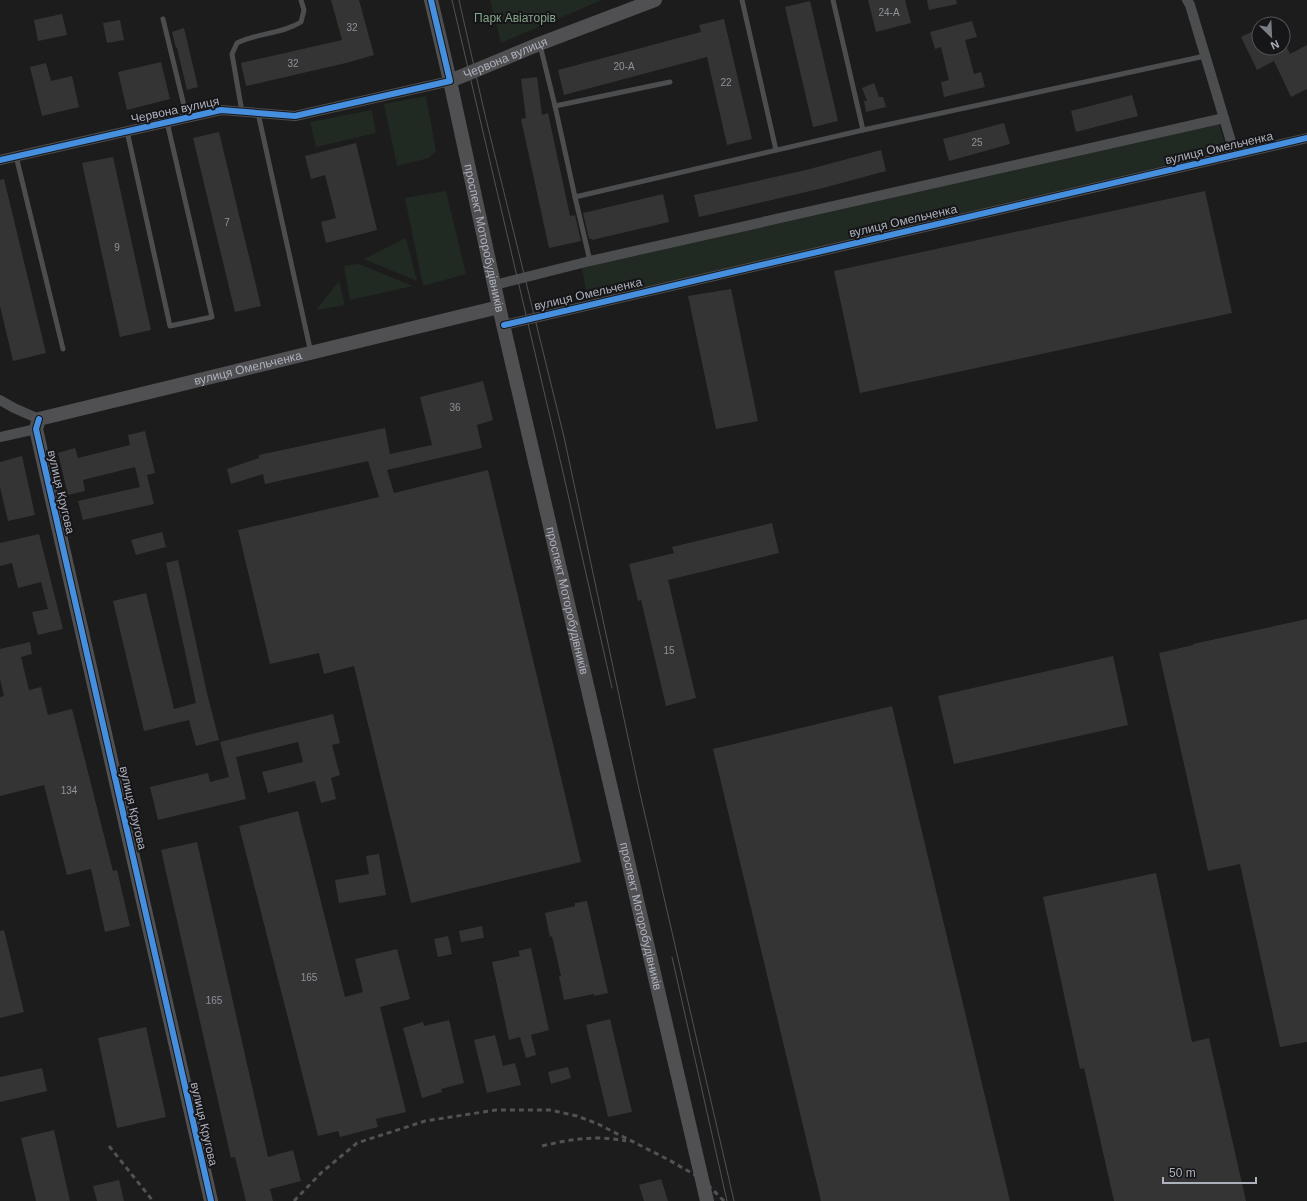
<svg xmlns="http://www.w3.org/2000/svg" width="1307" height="1201" font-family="Helvetica,sans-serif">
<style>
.green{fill:#212923}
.building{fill:#343434}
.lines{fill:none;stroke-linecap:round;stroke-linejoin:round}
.lane{stroke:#4c4d4f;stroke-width:5}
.street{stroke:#4c4d4f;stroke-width:10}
.secondary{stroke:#505053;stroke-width:14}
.tram{stroke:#515255;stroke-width:1}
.rail{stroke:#515255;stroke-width:3;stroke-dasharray:5 4;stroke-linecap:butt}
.cycleway-casing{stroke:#161518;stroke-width:8}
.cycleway{stroke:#468fdf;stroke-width:6}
.labels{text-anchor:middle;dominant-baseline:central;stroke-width:4;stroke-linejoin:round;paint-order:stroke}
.number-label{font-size:10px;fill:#8f929a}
.park-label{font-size:12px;fill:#85a68a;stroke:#161518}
.street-label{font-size:12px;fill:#adb1bc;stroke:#161518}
</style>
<rect width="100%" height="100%" fill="#1c1c1c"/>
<g class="green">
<path d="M490 0H602L501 43Z"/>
<path d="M426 96 436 151 429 158 397 166 384 104Z"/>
<path d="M372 110 376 133 316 147 310 122Z"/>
<path d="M1219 124 1227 151 588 301 582 268Z"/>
<path d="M446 191 466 274 423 286 405 198Z"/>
<path d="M406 238 417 281 364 259Z"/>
<path d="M358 264H359L413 286 350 300 344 266Z"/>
<path d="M339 281 345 305 316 310Z"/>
</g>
<g class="building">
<path d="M331 0H359L374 55 346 63 246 86 241 63 342 40Z"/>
<path d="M868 0H905L911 23 876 32Z"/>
<path d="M927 0H956L957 4 929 10Z"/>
<path d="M810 1 838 121 813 127 785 7Z"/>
<path d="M62 14 67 35 38 41 34 20Z"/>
<path d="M724 19 752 139 727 145 707 57 564 95 558 70 701 32 699 25Z"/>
<path d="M120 20 124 40 107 43 103 23Z"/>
<path d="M972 21 977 37 965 40 974 74 981 72 985 87 944 97 941 82 949 80 941 47 935 49 930 32Z"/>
<path d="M184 28 198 87 187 90 177 48H176L172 32Z"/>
<path d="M1259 28V48H1287L1290 54 1307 45V89L1291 97 1274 61 1257 70 1241 37Z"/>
<path d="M161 62 170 99 127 110 118 72Z"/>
<path d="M46 63 51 81 72 76 79 107 42 116 30 67Z"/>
<path d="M537 77 542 115 548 113 570 216 575 215 581 241 549 248 521 119 526 118 521 79Z"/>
<path d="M874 83 879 97H883L886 107 866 112 864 101H867L862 88Z"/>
<path d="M1132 95 1138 116 1076 132 1071 111Z"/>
<path d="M1004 123 1010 144 949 161 943 139Z"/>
<path d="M219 132 261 306 235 312 193 138Z"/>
<path d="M356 143 377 230 326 243 321 222 336 218 325 175 311 179 305 156Z"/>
<path d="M881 150 886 171 823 188 699 217 694 195 806 170Z"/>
<path d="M113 157 151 330 120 337 82 163Z"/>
<path d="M4 179 46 353 13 361 0 306V180Z"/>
<path d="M1205 191 1232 313 860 393 834 271Z"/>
<path d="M663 194 669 222 592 240V239H589L583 213Z"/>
<path d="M731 289 758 421 716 429 688 296Z"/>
<path d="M483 381 493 420 477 425 482 448 387 470 394 493 488 470 581 862 411 903 354 666 324 674 319 653 270 664 238 530 379 497 368 461 265 484 263 474 231 484 227 469 259 458V455L385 428 390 454 432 445 420 397Z"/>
<path d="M145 431 155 473 147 475 154 504 83 520 78 501 140 487 135 467 83 480 85 491 68 495 58 453 75 448 78 458 130 445 128 435Z"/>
<path d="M22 456 35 515 8 521 0 487V462Z"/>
<path d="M772 523 779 553 668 580 696 698 666 706 641 600 638 601 629 564 674 553 672 547Z"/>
<path d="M162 532 166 547 136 555 131 540Z"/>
<path d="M39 534 63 629 38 635 32 612 48 609 41 582 18 588 12 563 0 566V543Z"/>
<path d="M178 560 207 693 219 740 196 746 189 720 144 731 113 601 146 593 174 709 196 703 166 563Z"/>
<path d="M1307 619V1042L1280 1047 1240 864 1208 871 1159 653 1193 645V644Z"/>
<path d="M30 642 32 654 21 657 29 690 41 687 48 715 72 709 113 871 117 870 130 926 105 932 91 869 67 875 44 785 0 796V697L4 696 0 679V649Z"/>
<path d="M1113 656 1128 725 954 764 938 696Z"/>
<path d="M892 706 1010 1201H821L713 749Z"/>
<path d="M333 714 340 743 332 745 340 775 331 778 336 799 321 803 315 781 268 793 262 772 303 762 298 742 236 757 246 799 158 820 150 787 208 773 210 782 229 777 220 742Z"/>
<path d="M298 811 345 997 363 992 355 959 397 949 410 999 380 1007 406 1112 376 1119 378 1127 340 1137 338 1131 318 1136 239 826Z"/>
<path d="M197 842 268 1157 293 1150 301 1181 270 1189 273 1201H246L235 1157 231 1158 161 850Z"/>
<path d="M379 854 386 895 339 903 335 880 369 874 366 856Z"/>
<path d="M1156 873 1192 1042 1209 1038 1246 1201H1114L1084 1068 1080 1069 1043 897Z"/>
<path d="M587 901 608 993 594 996V994L564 1000 559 976H561L552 936 550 937 545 913 575 906V903Z"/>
<path d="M482 926 484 938 461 942 459 931Z"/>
<path d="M4 930 24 1012 0 1018V931Z"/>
<path d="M448 936 452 954 438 957 434 939Z"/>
<path d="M531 948 549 1030 531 1035 536 1055 526 1058 520 1037 509 1040 492 962 520 956 518 951Z"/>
<path d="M610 1019 632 1112 608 1117 586 1025Z"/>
<path d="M449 1020 464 1083 441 1089 442 1092 422 1098 403 1028 423 1022 424 1026Z"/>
<path d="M146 1027 166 1117 117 1128 98 1038Z"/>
<path d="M495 1035 503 1066 515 1063 521 1085 487 1093 474 1040Z"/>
<path d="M568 1067 571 1078 551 1084 548 1072Z"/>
<path d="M42 1068 47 1091 0 1102V1077Z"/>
<path d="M54 1130 70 1201H36L21 1138Z"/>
<path d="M661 1179 668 1201H644L639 1185Z"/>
<path d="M119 1180 124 1201H97L93 1186Z"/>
</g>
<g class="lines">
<g class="lane">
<path d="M742 0 776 150"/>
<path d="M833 0 863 130"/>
<path d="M163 19 187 118"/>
<path d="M540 45 555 106"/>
<path d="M670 82 555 106 575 197 863 130 1205 56"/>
<path d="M242 112 232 54 237 43C257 33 282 34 301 22L304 10 301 0"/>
<path d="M258 113 311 353"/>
<path d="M127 131 170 326 212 317 167 122"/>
<path d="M16 156 63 349"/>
<path d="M575 197 590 261"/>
</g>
<g class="street">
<path d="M1187 0 1190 5 1235 155"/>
<path d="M0 160 221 110 295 116 450 81"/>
<path d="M495 285 590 261 1224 118"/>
<path d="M504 325 1307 138"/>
<path d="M0 400 14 408 39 419"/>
<path d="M0 437 36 429"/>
</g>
<g class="secondary">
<path id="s1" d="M431 0 450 81 499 307 707 1201"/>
<path id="s2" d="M450 81 539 44 655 0"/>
<path id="s3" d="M211 1201 36 429 39 419 499 307"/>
</g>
<g class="tram">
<path d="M452 0 562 468 612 688"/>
<path d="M459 0 485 115 564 437 639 789 734 1201"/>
<path d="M672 957 727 1201"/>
</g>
<g class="rail">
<path d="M109 1146 153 1201"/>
<path d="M542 1146C571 1139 596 1135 626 1141"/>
<path d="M294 1201 322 1172 357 1143 425 1121 496 1110H550L577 1116 598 1124 669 1160 702 1179 724 1201"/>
</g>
<g class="cycleway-casing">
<g id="cycleway">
<path d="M0 160 221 110 295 116 450 81 431 0"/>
<path d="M504 325 1307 138"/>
<path d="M39 419 36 429 211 1201"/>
</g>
</g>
<use href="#cycleway" class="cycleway"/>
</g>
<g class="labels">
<g class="number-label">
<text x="889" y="12">24-А</text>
<text x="352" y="27">32</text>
<text x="293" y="63">32</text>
<text x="624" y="66">20-А</text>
<text x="726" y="82">22</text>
<text x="977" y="142">25</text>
<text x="227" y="222">7</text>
<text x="117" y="247">9</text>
<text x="455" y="407">36</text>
<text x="669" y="650">15</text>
<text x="69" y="790">134</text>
<text x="309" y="977">165</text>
<text x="214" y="1000">165</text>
</g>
<g class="park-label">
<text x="515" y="18">Парк Авіаторів</text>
</g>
<g class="street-label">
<text stroke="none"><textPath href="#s2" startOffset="60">Червона вулиця</textPath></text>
<text transform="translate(175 110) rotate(-12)">Червона вулиця</text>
<text transform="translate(1219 148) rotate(-13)">вулиця Омельченка</text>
<text transform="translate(903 221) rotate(-13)">вулиця Омельченка</text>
<text stroke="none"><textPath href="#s1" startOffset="244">проспект Моторобудівників</textPath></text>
<text transform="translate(588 294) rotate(-13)">вулиця Омельченка</text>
<text stroke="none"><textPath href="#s3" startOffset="1017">вулиця Омельченка</textPath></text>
<text transform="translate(61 492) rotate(77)">вулиця Кругова</text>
<text stroke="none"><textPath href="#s1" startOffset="616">проспект Моторобудівників</textPath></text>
<text transform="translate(133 808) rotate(77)">вулиця Кругова</text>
<text stroke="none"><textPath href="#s1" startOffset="940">проспект Моторобудівників</textPath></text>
<text transform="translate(204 1124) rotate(77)">вулиця Кругова</text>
</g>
</g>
<g transform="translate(1271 36) rotate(156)"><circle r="19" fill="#161518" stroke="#52535a"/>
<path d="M0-3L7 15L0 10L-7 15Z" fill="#7a7d84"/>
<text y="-6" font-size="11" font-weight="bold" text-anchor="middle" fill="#adb1bc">N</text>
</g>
<path d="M1163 1177v6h93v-6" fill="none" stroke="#adb1bc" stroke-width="2"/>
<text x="1169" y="1177" font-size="12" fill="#adb1bc" stroke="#161518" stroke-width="3" paint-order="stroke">50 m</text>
</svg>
